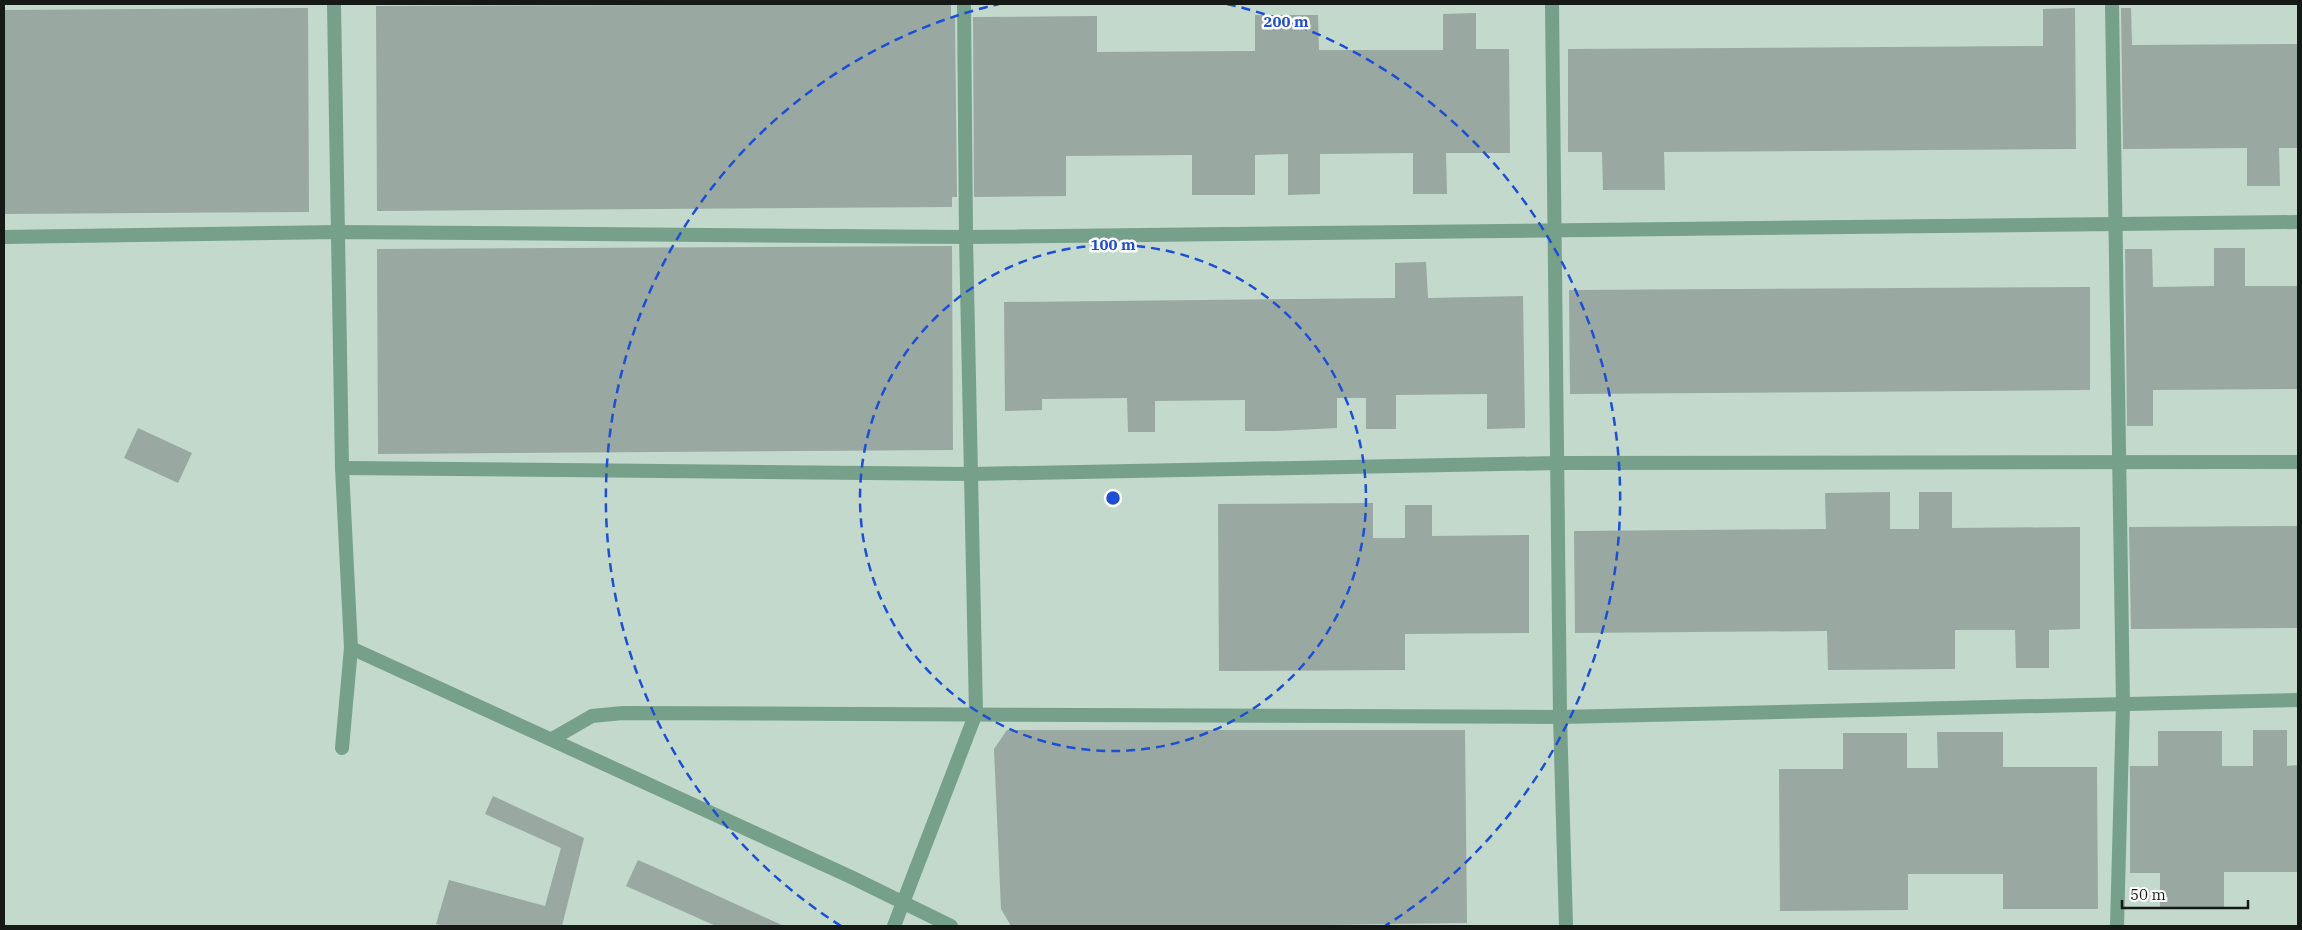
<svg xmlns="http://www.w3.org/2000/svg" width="2302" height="930" font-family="'IBM Plex Serif',serif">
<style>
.built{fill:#c2d9cc}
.building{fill:#99a8a0}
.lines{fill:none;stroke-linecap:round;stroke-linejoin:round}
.minor{stroke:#76a08a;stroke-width:14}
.ring{fill:none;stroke:#1d4ed8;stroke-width:2.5;stroke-dasharray:9 6}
.centre{fill:#1d4ed8;stroke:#fff;stroke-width:2.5}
.ring-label{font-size:15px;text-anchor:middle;font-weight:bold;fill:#1d4ed8;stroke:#fff;stroke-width:5;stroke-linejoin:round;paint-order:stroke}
</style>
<rect width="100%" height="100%" fill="#d3e3da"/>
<rect class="built" x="4" y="4" width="2294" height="922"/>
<g class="building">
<path d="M951 4V17H955L957 197H952V207L377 211 376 6Z"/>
<path d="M308 8 309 212 4 214V10Z"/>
<path d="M2075 8 2076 149 1664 152 1665 190H1603L1602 152H1568V49L2043 46V9Z"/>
<path d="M2121 8H2131L2132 45 2298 44V148H2279L2280 186H2247V148L2123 149Z"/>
<path d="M1476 13V49H1509L1510 153H1446L1447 194H1413V153L1320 154V194L1288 195V154L1255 155V195H1192V155L1066 156V196L974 197 973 17 1097 16V52L1255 51V15H1318L1319 50H1443V14Z"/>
<path d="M952 246 953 450 378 454 377 249Z"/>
<path d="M2214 248H2245V286H2298V389L2153 390V426H2127L2125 249H2152L2153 287 2214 286Z"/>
<path d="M1426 262 1428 298 1523 296 1525 428 1487 429V394L1396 395V429H1366V398H1337V428L1276 431H1245V400L1155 401V432H1128L1127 398 1042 399V410L1005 411 1004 302 1395 298V263Z"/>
<path d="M2090 287V390L1570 394 1569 290Z"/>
<path d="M138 428 192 453 178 483 124 458Z"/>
<path d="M1890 492V529H1919V492H1952V528L2080 527V629L2049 630V668H2016L2015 630H1955V669L1828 670 1827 631 1575 633 1574 531 1826 529 1825 493Z"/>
<path d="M1373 503V538H1405V505H1432V536L1529 535V633L1405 634V670L1219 671 1218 504Z"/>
<path d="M2298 526V628L2131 629 2129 527Z"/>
<path d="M1007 730H1465L1467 923 1251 926H1011L1001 909 994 749Z"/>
<path d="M2253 730H2287V766L2298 765V872H2224V908H2160V873H2130V766H2158V731H2222V766H2253Z"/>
<path d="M1937 732H2003V767H2097L2098 909H2003V874H1908V910L1780 911 1779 769H1843V733H1907V768H1938Z"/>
<path d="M493 796 584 838 562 926H446L436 924 449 880 545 906 561 848 485 814Z"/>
<path d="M638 860 672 875 784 926H716L626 886Z"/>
</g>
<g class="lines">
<g class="minor">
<path d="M334 4 342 468 351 648 342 748"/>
<path d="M1552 4 1560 717 1566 926"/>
<path d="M2112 4 2123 705 2117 926"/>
<path d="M4 237 338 232 966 237 2298 222"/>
<path d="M342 468 971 474 1558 463 2298 462"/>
<path d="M351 648 851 877 951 926"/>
<path d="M552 739 592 716 623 713 1560 717 2298 700"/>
<path d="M894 926 976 713 966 237 964 4"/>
</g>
</g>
<g class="ring">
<circle cx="1113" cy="498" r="253"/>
<path d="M841 926A507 507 0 0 1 999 4M1227 4A507 507 0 0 1 1385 926"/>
</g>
<circle cx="1113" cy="498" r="8" class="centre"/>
<g class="ring-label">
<text x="1286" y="27">200 m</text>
<text x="1113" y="250">100 m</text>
</g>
<rect width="2302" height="930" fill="none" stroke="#151a17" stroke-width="10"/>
<path d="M2122 900v8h126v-8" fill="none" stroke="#151a17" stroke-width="2.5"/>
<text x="2130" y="900" font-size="15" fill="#151a17" stroke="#ffffff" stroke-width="4" paint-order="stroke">50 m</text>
</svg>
